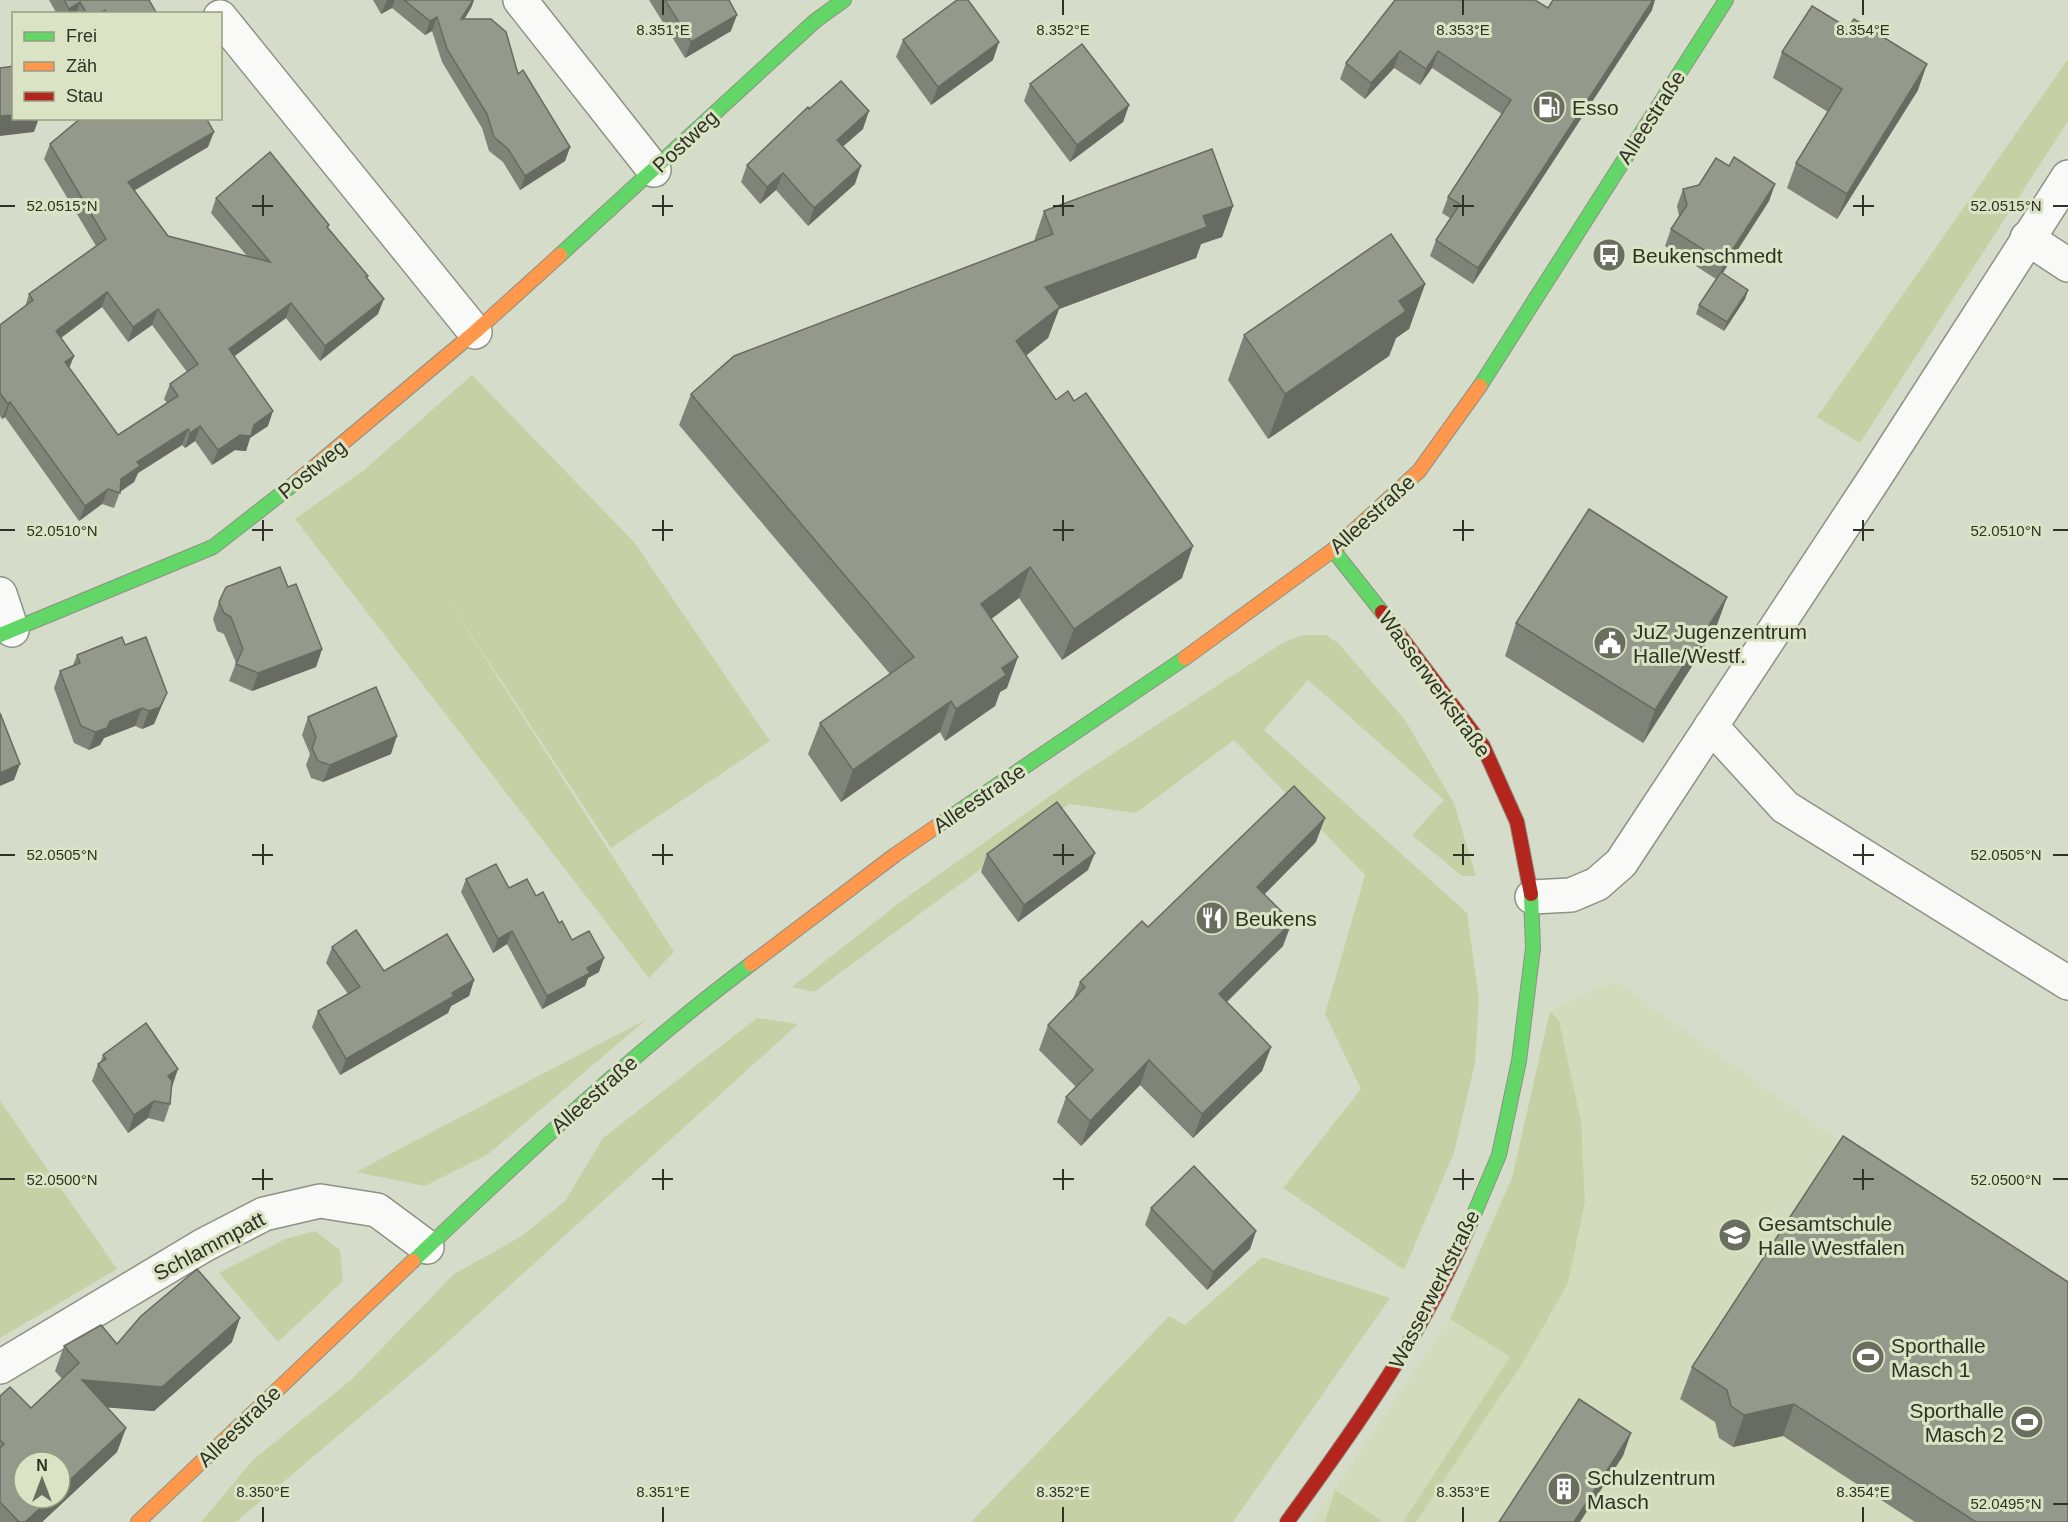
<svg xmlns="http://www.w3.org/2000/svg" width="2068" height="1522" font-family="Helvetica,sans-serif">
<style>
.built{fill:#d3dbbd}
.green{fill:#c5d1a5}
.lines{fill:none;stroke-linecap:round;stroke-linejoin:round}
.street-casing{stroke:#8d9284;stroke-width:36}
.fast-casing{stroke:#8d9284;stroke-width:16}
.slow-casing{stroke:#8d9284;stroke-width:16}
.jam-casing{stroke:#8d9284;stroke-width:16}
.street{stroke:#f9faf7;stroke-width:33}
.fast{stroke:#63d668;stroke-width:14}
.slow{stroke:#ff974d;stroke-width:14}
.jam{stroke:#b3261e;stroke-width:14}
.wall{fill:#808478;fill-rule:evenodd}
.shaded-wall{fill:#686b61}
.building{fill:#95998b;stroke:#686b61;stroke-width:1.5;fill-rule:evenodd}
.ticks{fill:none;stroke:#2f3226;stroke-width:2}
.labels{text-anchor:middle;dominant-baseline:central;stroke-width:6;stroke-linejoin:round;paint-order:stroke}
.poi-label{font-size:21px;fill:#2f3226;stroke:#dae3c3;text-anchor:start}
.street-label{font-size:21px;fill:#2f3226;stroke:#dae3c3}
.ticks-label{font-size:15px;text-anchor:middle;fill:#2f3226;stroke:#dae3c3;stroke-width:6;stroke-linejoin:round;paint-order:stroke}
</style>
<rect width="100%" height="100%" fill="#d6dcca"/>
<path class="built" d="M1615 981 1838 1140 2068 1291V1522H1312L1450 1319 1512 1178 1550 1011Z"/>
<g class="green">
<path d="M2068 59V121L1860 443 1817 417Z"/>
<path d="M472 375 634 542 770 741 611 848 443 592 674 952 649 978 295 519 364 470Z"/>
<path d="M1304 635H1326L1338 643 1405 720 1454 803 1476 876H1462L1412 835 1444 800 1308 680 1264 730 1467 913 1479 999 1475 1063 1454 1153 1404 1270 1283 1188 1361 1089 1325 1014 1365 875 1234 740 1136 813 1069 804 814 992 792 987 903 900 1074 779 1284 642Z"/>
<path d="M1550 1011 1559 1021 1581 1121 1585 1202 1568 1283 1522 1364 1416 1522H1403L1510 1357 1450 1319 1512 1178Z"/>
<path d="M757 1018 798 1024 431 1357 236 1522H201L253 1460 352 1379 454 1274 522 1236 565 1201 603 1138Z"/>
<path d="M647 1019 487 1155 425 1186 356 1172Z"/>
<path d="M0 1101 117 1269 0 1338Z"/>
<path d="M315 1231 340 1250 343 1281 278 1342 219 1273 285 1239Z"/>
<path d="M1262 1257 1390 1298 1233 1522H971L1169 1316 1185 1325Z"/>
<path d="M1335 1490 1384 1522H1325Z"/>
</g>
<g class="lines">
<g class="street-casing">
<g id="street">
<path d="M520 0 654 170"/>
<path d="M220 17 475 332"/>
<path d="M2027 238 2068 265"/>
<path d="M0 594 12 630"/>
<path d="M1711 726 1785 807 2068 983"/>
<path d="M1532 897 1571 895 1597 884 1621 863 1876 476 2068 177"/>
<path d="M0 1367 204 1245 264 1214 320 1201 377 1210 427 1247"/>
</g>
</g>
<g class="fast-casing">
<g id="fast">
<path d="M560 255 815 21 844 0"/>
<path d="M1480 386 1726 0"/>
<path d="M1333 550 1382 612"/>
<path d="M0 635 213 547 295 483"/>
<path d="M937 826 1185 658"/>
<path d="M1472 1219 1499 1155 1519 1061 1533 948 1531 894"/>
<path d="M413 1261C522 1158 631 1054 751 964"/>
</g>
</g>
<g class="slow-casing">
<g id="slow">
<path d="M295 483 475 332 560 255"/>
<path d="M1185 658 1333 550 1419 471 1480 386"/>
<path d="M751 964 895 855 937 826"/>
<path d="M138 1522 413 1261"/>
</g>
</g>
<g class="jam-casing">
<g id="jam">
<path d="M1382 612 1483 746 1517 822 1531 894"/>
<path d="M1287 1522C1357 1426 1426 1329 1472 1219"/>
</g>
</g>
<use href="#street" class="street"/>
<use href="#fast" class="fast"/>
<use href="#slow" class="slow"/>
<use href="#jam" class="jam"/>
</g>
<g class="wall">
<path d="M49 0H149L157 14H57Z"/>
<path d="M373 0H474L471 8 464 19 518 74 570 147 565 161 520 190 503 162 489 151 482 128 442 62 432 31 425 35 392 8 381 14Z"/>
<path d="M649 0H729L731 31 685 58Z"/>
<path d="M1548 8 1652 10 1473 284 1430 256 1436 240 1450 218 1442 213 1448 197 1502 114 1432 68 1420 85 1394 68 1365 99 1340 79 1346 63Z"/>
<path d="M1848 28 1918 90 1837 219 1787 188 1796 163 1828 112 1773 78 1782 52Z"/>
<path d="M903 40 993 60 931 105 896 57Z"/>
<path d="M1030 84 1129 105 1123 122 1070 162 1024 101Z"/>
<path d="M809 109 863 129 843 146 855 184 808 226 776 190 760 204 741 182 747 165Z"/>
<path d="M50 144 208 147 134 191 168 236 247 256 211 213 216 198 329 225 328 228 368 276 367 278 378 314 320 361 286 318 234 356 268 426 250 438 246 451 235 450 212 465 195 441 185 448 182 445 138 473 134 482 120 492 114 508 102 504 79 521 5 417 2 419 0 416V325L25 307 29 294 96 246 44 159ZM102 307 128 342 152 325 187 372 170 384 164 399 167 403 118 435 69 368 74 356 61 338Z"/>
<path d="M1729 166 1775 184 1769 201 1723 273 1748 290 1745 299 1724 331 1696 314 1699 305 1716 279 1665 246 1671 229 1679 216 1677 206 1683 189 1699 185Z"/>
<path d="M1233 206 1222 237 1201 244 1196 258 1059 309 1048 338 1026 356 1182 578 1062 660 1019 598 991 619 1007 688 1000 692 995 706 945 741 940 732 841 802 808 754 820 723 890 674 679 425 691 394 1034 241 1044 211Z"/>
<path d="M1425 284 1409 329 1396 338 1389 356 1268 439 1228 380 1244 335Z"/>
<path d="M288 587 322 649 316 667 252 691 229 681 236 663 224 634 217 631 213 619 219 602Z"/>
<path d="M1727 597 1715 630 1643 743 1505 656 1516 623Z"/>
<path d="M125 645 167 693 154 724 142 729 135 726 104 738 100 745 89 750 74 743 54 688 60 671 73 665 77 655Z"/>
<path d="M308 717 391 754 323 782 311 778 306 765 310 754 302 735Z"/>
<path d="M1316 842 1264 894 1283 946 1227 1002 1271 1047 1262 1071 1193 1138 1140 1085 1081 1146 1057 1122 1066 1097 1076 1087 1039 1050 1048 1025 1073 999 1080 982 1148 927Z"/>
<path d="M987 854 1088 870 1018 922 981 872Z"/>
<path d="M466 879 509 888 536 896 559 923 599 972 588 978 585 986 542 1009 507 944 493 953 461 892Z"/>
<path d="M332 947 384 971 474 980 469 996 451 1006 448 1013 340 1075 312 1027 318 1011 348 994 326 963Z"/>
<path d="M103 1055 171 1087 170 1104 164 1122 148 1118 128 1133 92 1081 98 1064 100 1063Z"/>
<path d="M1843 1136 2068 1522H1915L1783 1436 1733 1447 1719 1438 1715 1422 1680 1399 1692 1367Z"/>
<path d="M1151 1208 1256 1231 1250 1249 1207 1290 1145 1225Z"/>
<path d="M232 1342 154 1411 107 1407 126 1428 117 1452 42 1522H0V1396L31 1408 62 1379 55 1371 64 1346 117 1344Z"/>
</g>
<g class="shaded-wall">
<path d="M387 0H395L392 8 381 14Z"/>
<path d="M473 0H474L471 8 456 33 461 19Z"/>
<path d="M1653 0H1655L1652 10 1473 284 1478 268Z"/>
<path d="M80 2 76 14H67L69 9Z"/>
<path d="M737 15 731 31 685 58 691 42Z"/>
<path d="M437 17 432 31 425 35 430 21Z"/>
<path d="M999 42 993 60 931 105 938 87Z"/>
<path d="M1400 51 1394 68 1365 99 1371 83Z"/>
<path d="M1438 51 1432 68 1420 85 1426 69Z"/>
<path d="M1927 64 1918 90 1837 219 1847 194Z"/>
<path d="M1129 105 1123 122 1070 162 1077 145Z"/>
<path d="M869 111 863 129 831 157 837 140Z"/>
<path d="M14 115V118H39L34 132 0 136V116Z"/>
<path d="M214 132 208 147 122 197 128 182Z"/>
<path d="M570 147 565 161 520 190 525 176Z"/>
<path d="M861 166 855 184 808 226 814 208Z"/>
<path d="M783 173 776 190 760 204 767 187Z"/>
<path d="M1775 184 1769 201 1718 280 1724 263Z"/>
<path d="M1233 206 1222 237 1201 244 1196 258 1059 309 1048 338 1004 372 1016 341 1045 287 1203 216Z"/>
<path d="M1425 284 1409 329 1396 338 1389 356 1268 439 1285 394 1399 301Z"/>
<path d="M1748 290 1745 299 1724 331 1727 322Z"/>
<path d="M107 292 102 307 50 346 56 331Z"/>
<path d="M384 299 378 314 320 361 325 346Z"/>
<path d="M291 303 286 318 224 364 229 349Z"/>
<path d="M158 309 152 325 128 342 133 327Z"/>
<path d="M74 356 68 371 65 362Z"/>
<path d="M10 402 5 417 2 419 8 404Z"/>
<path d="M273 411 268 426 250 438 246 451 235 450 212 465 218 450Z"/>
<path d="M200 426 195 441 185 448 190 433Z"/>
<path d="M188 429 182 445 138 473 134 482 119 492 121 479 137 462Z"/>
<path d="M108 489 102 504 79 521 85 506Z"/>
<path d="M1193 546 1182 578 1062 660 1074 629Z"/>
<path d="M1030 567 1019 598 970 635 981 604Z"/>
<path d="M1727 597 1715 630 1643 743 1655 710Z"/>
<path d="M322 649 316 667 252 691 258 673Z"/>
<path d="M1018 657 1007 688 1000 692 995 706 945 741 956 709 1002 668Z"/>
<path d="M167 693 154 724 142 729 149 711Z"/>
<path d="M951 701 940 732 841 802 853 770Z"/>
<path d="M142 708 135 726 104 738 100 745 89 750 95 732 110 721Z"/>
<path d="M397 736 391 754 323 782 330 765Z"/>
<path d="M20 764 14 780 0 786V773Z"/>
<path d="M1325 818 1316 842 1248 911 1257 887Z"/>
<path d="M1095 853 1088 870 1018 922 1024 905Z"/>
<path d="M1292 922 1283 946 1210 1018 1219 994Z"/>
<path d="M512 931 507 944 493 953 498 939Z"/>
<path d="M604 958 599 972 588 978 585 986 542 1009 547 996 587 968Z"/>
<path d="M474 980 469 996 451 1006 448 1013 340 1075 346 1059 452 993Z"/>
<path d="M1271 1047 1262 1071 1193 1138 1202 1114Z"/>
<path d="M1149 1060 1140 1085 1081 1146 1090 1121Z"/>
<path d="M178 1069 172 1087 168 1076Z"/>
<path d="M154 1101 148 1118 128 1133 134 1115Z"/>
<path d="M1256 1231 1250 1249 1207 1290 1213 1272Z"/>
<path d="M240 1318 232 1342 154 1411 73 1405 82 1380Z"/>
<path d="M1794 1404 1783 1436 1733 1447 1744 1415Z"/>
<path d="M126 1428 117 1452 42 1522H25L51 1498H60V1489Z"/>
<path d="M1631 1433 1623 1456 1580 1522H1574Z"/>
</g>
<g class="building">
<path d="M64 0H149L157 14H107L105 10 99 14H87L80 2 69 9Z"/>
<path d="M404 0H473L461 19H491L506 32 518 74 523 70 570 147 525 176 508 149 494 137 487 114 447 49 437 17 430 21Z"/>
<path d="M665 0H729L737 15 691 42Z"/>
<path d="M957 0H968L999 42 938 87 903 40Z"/>
<path d="M1395 0H1535L1548 8 1553 0H1653L1478 268 1436 240 1460 204 1448 197 1511 100 1438 51 1426 69 1400 51 1371 83 1346 63Z"/>
<path d="M1812 6 1848 28 1854 19 1927 64 1847 194 1796 163 1842 89 1782 52Z"/>
<path d="M1082 44 1129 105 1077 145 1030 84Z"/>
<path d="M14 66V115L0 116V68Z"/>
<path d="M841 81 869 111 837 140 861 166 814 208 783 173 767 187 747 165 808 107 809 109Z"/>
<path d="M81 118H206L214 132 128 182 168 236 270 262 216 198 270 152 329 225 327 227 368 276 366 277 384 299 325 346 291 303 229 349 273 411 254 425 251 436 240 435 218 450 200 426 190 433 188 429 137 462 140 466 121 479 120 493 108 489 85 506 10 402 8 404 0 393V325L33 300 29 294 106 239 50 144ZM107 292 133 327 158 309 198 364 170 384 178 396 118 435 65 362 74 356 56 331Z"/>
<path d="M1212 149 1233 206 1203 216 1207 227 1045 287 1060 307 1016 341 1056 400 1068 391 1074 401 1086 393 1193 546 1074 629 1030 567 981 604 1018 657 1002 668 1006 675 956 709 951 701 853 770 820 723 914 657 691 394 734 356 1053 234 1044 211Z"/>
<path d="M1734 157 1775 184 1724 263 1671 229 1687 205 1683 189 1699 185 1716 158 1729 166Z"/>
<path d="M1391 234 1425 284 1399 301 1406 311 1285 394 1244 335Z"/>
<path d="M1721 272 1748 290 1727 322 1699 305Z"/>
<path d="M1589 509 1727 597 1655 710 1516 623Z"/>
<path d="M280 567 288 587 296 584 322 649 258 673 236 664 243 649 231 617 224 613 219 602 226 587Z"/>
<path d="M122 637 125 645 146 637 167 693 160 707 149 711 142 708 110 721 107 728 95 732 81 726 60 671 80 663 77 655Z"/>
<path d="M376 687 397 736 330 765 318 761 312 748 316 737 308 717Z"/>
<path d="M0 713 20 764 0 773Z"/>
<path d="M1294 786 1325 818 1257 887 1292 922 1219 994 1271 1047 1202 1114 1149 1060 1090 1121 1066 1097 1093 1070 1048 1025 1085 987 1080 982 1142 921 1148 927Z"/>
<path d="M1057 802 1095 853 1024 905 987 854Z"/>
<path d="M496 864 509 888 527 879 536 896 543 892 559 923 562 921 572 940 589 931 604 958 587 968 590 973 547 996 512 931 498 939 466 879Z"/>
<path d="M356 930 384 971 447 934 474 980 452 993 454 996 346 1059 318 1011 360 987 332 947Z"/>
<path d="M146 1023 178 1069 168 1076 172 1081 170 1104 154 1101 134 1115 98 1064 106 1059 103 1055Z"/>
<path d="M1843 1136 2068 1282V1522H1976L1794 1404 1744 1415 1731 1406 1727 1390 1692 1367Z"/>
<path d="M1194 1166 1256 1231 1213 1272 1151 1208Z"/>
<path d="M197 1269 240 1318 162 1387 82 1380 126 1428 60 1489V1462H24V1498H51L25 1522H19L0 1502V1448L4 1444 0 1440V1396L10 1387 31 1408 79 1363 64 1346 101 1325 117 1344 141 1316Z"/>
<path d="M1579 1399 1631 1433 1574 1522H1499Z"/>
</g>
<path class="ticks" d="M663 0V15M1063 0V15M1463 0V15M1863 0V15M263 195V216M663 195V216M1063 195V216M1463 195V216M1863 195V216M0 206H15M252 206H273M652 206H673M1053 206H1074M1453 206H1474M1853 206H1874M2053 206H2068M263 520V541M663 520V541M1063 520V541M1463 520V541M1863 520V541M0 530H15M252 530H273M652 530H673M1053 530H1074M1453 530H1474M1853 530H1874M2053 530H2068M263 844V865M663 844V865M1063 844V865M1463 844V865M1863 844V865M0 855H15M252 855H273M652 855H673M1053 855H1074M1453 855H1474M1853 855H1874M2053 855H2068M263 1169V1190M663 1169V1190M1063 1169V1190M1463 1169V1190M1863 1169V1190M0 1179H15M252 1179H273M652 1179H673M1053 1179H1074M1453 1179H1474M1853 1179H1874M2053 1179H2068M2053 1504H2068M263 1507V1522M663 1507V1522M1063 1507V1522M1463 1507V1522M1863 1507V1522"/>
<defs>
<g id="fuel-disc" transform="scale(1.725)"><circle r="9.5" fill="#696e5f" stroke="#dae3c3"/><path d="M-5.5-6h7V0h2V4h1.3V-2.5L3-4.5l.8-.8L6-3V5H2.5V1h-1V6h-7ZM-4.2-4.7v3.2H.2V-4.7Z" fill="#fff"/></g>
<g id="bus-disc" transform="scale(1.725)"><circle r="9.5" fill="#696e5f" stroke="#dae3c3"/><path d="M-5-6H5V4H4V6H2V4H-2V6H-4V4H-5ZM-3.5-4V0h7V-4ZM-3.5 1.2v1.5H-2V1.2ZM2 1.2v1.5H3.5V1.2Z" fill="#fff"/></g>
<g id="civic-disc" transform="scale(1.725)"><circle r="9.5" fill="#696e5f" stroke="#dae3c3"/><path d="M-.6-6.5H3V-4.5H.6V-3L4-1V1h2V6H-6V1h2V-1L-.6-3ZM-1.2 2.5V6h2.4V2.5Z" fill="#fff"/></g>
<g id="restaurant-disc" transform="scale(1.725)"><circle r="9.5" fill="#696e5f" stroke="#dae3c3"/><path d="M-5-6h1v4h1v-4h1v4h1v-4h1v5L-1.5 .5V6h-2V.5L-5-1ZM5-6V6H3V1.5H1.5Q1.5-4 5-6Z" fill="#fff"/></g>
<g id="school-disc" transform="scale(1.725)"><circle r="9.5" fill="#696e5f" stroke="#dae3c3"/><path d="M0-5L7-2L0 1L-7-2ZM-4 1L0 2.5L4 1V4Q0 6-4 4Z" fill="#fff"/></g>
<g id="stadium-disc" transform="scale(1.725)"><circle r="9.5" fill="#696e5f" stroke="#dae3c3"/><path d="M0-5a6.5 5 0 1 0 0 10a6.5 5 0 1 0 0-10ZM-3.5-1.8h7v3.6h-7Z" fill="#fff"/></g>
<g id="building-disc" transform="scale(1.725)"><circle r="9.5" fill="#696e5f" stroke="#dae3c3"/><path d="M-4-6H4V6H1V3H-1V6H-4ZM-2.5-4.3h1.7v1.8h-1.7ZM.8-4.3h1.7v1.8H.8ZM-2.5-1h1.7V.8h-1.7ZM.8-1h1.7V.8H.8Z" fill="#fff"/></g>
</defs>
<g fill-rule="evenodd">
<use href="#fuel-disc" x="1549" y="107"/>
<use href="#bus-disc" x="1609" y="255"/>
<use href="#civic-disc" x="1610" y="643"/>
<use href="#restaurant-disc" x="1212" y="918"/>
<use href="#school-disc" x="1735" y="1235"/>
<use href="#stadium-disc" x="1868" y="1357"/>
<use href="#stadium-disc" x="2027" y="1422"/>
<use href="#building-disc" x="1564" y="1489"/>
</g>
<g class="labels">
<g class="poi-label">
<text x="1572" y="107">Esso</text>
<text x="1632" y="255">Beukenschmedt</text>
<text x="1633" y="631">JuZ Jugenzentrum<tspan x="1633" dy="24">Halle/Westf.</tspan></text>
<text x="1235" y="918">Beukens</text>
<text x="1758" y="1223">Gesamtschule<tspan x="1758" dy="24">Halle Westfalen</tspan></text>
<text x="1891" y="1345">Sporthalle<tspan x="1891" dy="24">Masch 1</tspan></text>
<text x="2004" y="1410" text-anchor="end">Sporthalle<tspan x="2004" dy="24">Masch 2</tspan></text>
<text x="1587" y="1477">Schulzentrum<tspan x="1587" dy="24">Masch</tspan></text>
</g>
<g class="street-label">
<text transform="translate(1651 117) rotate(-57)">Alleestraße</text>
<text transform="translate(685 141) rotate(-43)">Postweg</text>
<text transform="translate(312 469) rotate(-39)">Postweg</text>
<text transform="translate(1372 514) rotate(-42)">Alleestraße</text>
<text transform="translate(1435 684) rotate(54)">Wasserwerkstraße</text>
<text transform="translate(979 798) rotate(-34)">Alleestraße</text>
<text transform="translate(594 1094) rotate(-41)">Alleestraße</text>
<text transform="translate(209 1246) rotate(-28)">Schlammpatt</text>
<text transform="translate(1434 1289) rotate(-63)">Wasserwerkstraße</text>
<text transform="translate(239 1426) rotate(-44)">Alleestraße</text>
</g>
</g>
<g class="ticks-label">
<text x="663" y="35">8.351°E</text>
<text x="1063" y="35">8.352°E</text>
<text x="1463" y="35">8.353°E</text>
<text x="1863" y="35">8.354°E</text>
<text x="62" y="211">52.0515°N</text>
<text x="2006" y="211">52.0515°N</text>
<text x="62" y="536">52.0510°N</text>
<text x="2006" y="536">52.0510°N</text>
<text x="62" y="860">52.0505°N</text>
<text x="2006" y="860">52.0505°N</text>
<text x="62" y="1185">52.0500°N</text>
<text x="2006" y="1185">52.0500°N</text>
<text x="263" y="1497">8.350°E</text>
<text x="663" y="1497">8.351°E</text>
<text x="1063" y="1497">8.352°E</text>
<text x="1463" y="1497">8.353°E</text>
<text x="1863" y="1497">8.354°E</text>
<text x="2006" y="1509">52.0495°N</text>
</g>
<rect x="12" y="12" width="210" height="108" fill="#dae3c3" stroke="#969c84" stroke-width="1.5"/>
<rect x="24" y="32" width="30" height="9" fill="#63d668" stroke="#969c84" stroke-width="1.5"/>
<text x="66" y="42" font-size="18" fill="#2f3226">Frei</text>
<rect x="24" y="62" width="30" height="9" fill="#ff974d" stroke="#969c84" stroke-width="1.5"/>
<text x="66" y="72" font-size="18" fill="#2f3226">Zäh</text>
<rect x="24" y="92" width="30" height="9" fill="#b3261e" stroke="#969c84" stroke-width="1.5"/>
<text x="66" y="102" font-size="18" fill="#2f3226">Stau</text>
<g transform="translate(42 1480)"><circle r="28" fill="#dae3c3" stroke="#969c84" stroke-width="1.5"/>
<path d="M0-4.5L10 22L0 15L-10 22Z" fill="#696e5f"/>
<text y="-9" font-size="16" font-weight="bold" text-anchor="middle" fill="#2f3226">N</text>
</g>
</svg>
